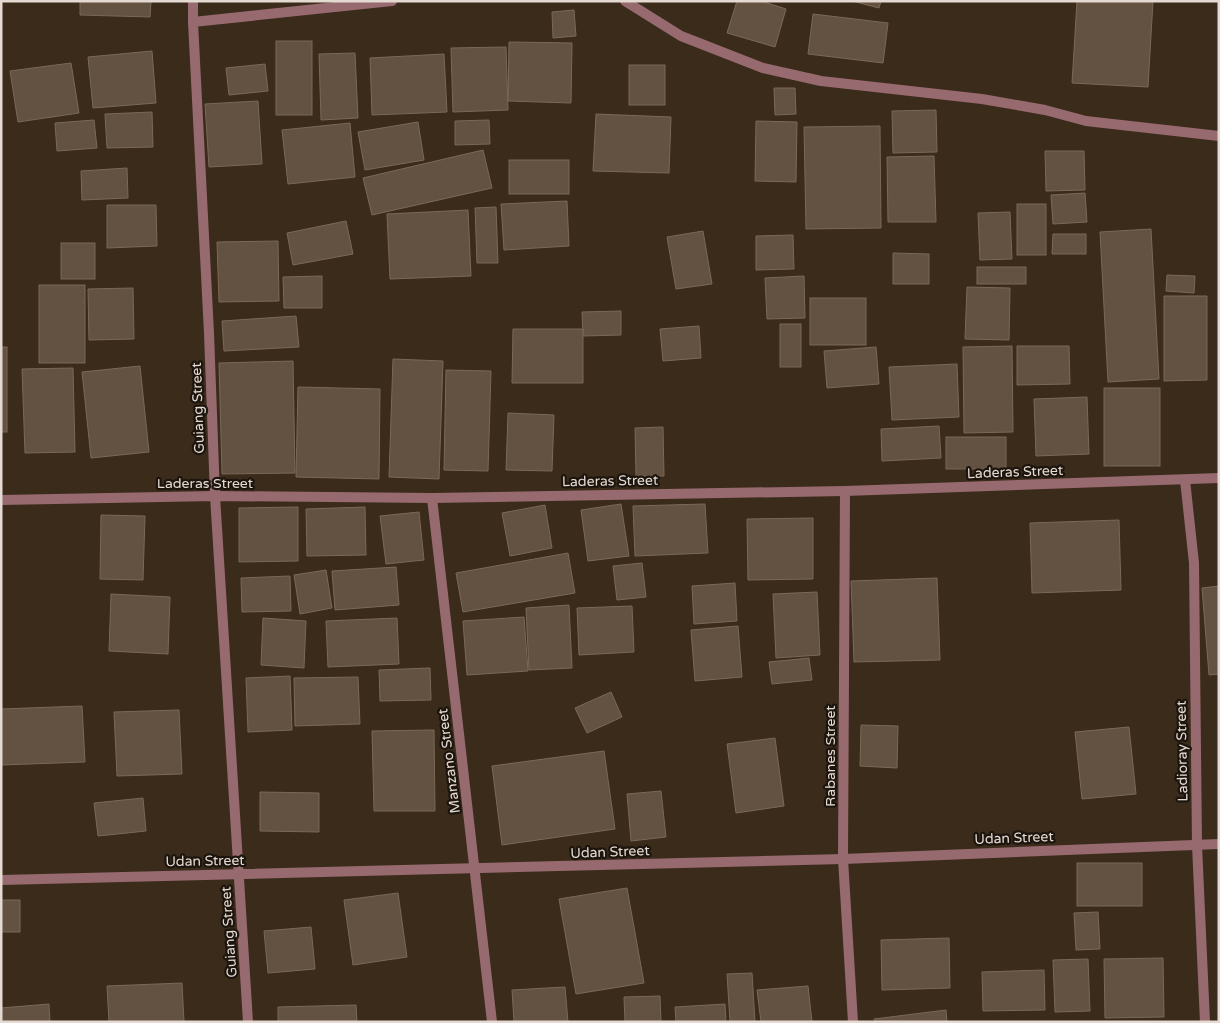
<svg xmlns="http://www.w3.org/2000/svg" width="1220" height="1023" font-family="'Varela Round',sans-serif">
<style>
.building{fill:#635141;stroke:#7b6958}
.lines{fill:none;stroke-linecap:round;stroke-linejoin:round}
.minor{stroke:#976a70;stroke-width:10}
.labels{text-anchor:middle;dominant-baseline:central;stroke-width:4.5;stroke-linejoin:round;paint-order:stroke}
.street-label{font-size:14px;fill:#e5dad1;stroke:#1c150e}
</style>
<rect width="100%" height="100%" fill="#3b2b1b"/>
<g class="building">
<path d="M80 1H151L150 17 80 15Z"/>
<path d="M737 1H761L786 9 775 47 727 33Z"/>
<path d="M852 1H881L879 8Z"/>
<path d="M1077 1H1153L1148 87 1072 83Z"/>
<path d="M574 10 576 36 553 38 552 12Z"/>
<path d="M813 14 888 23 883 63 808 54Z"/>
<rect x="276" y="41" width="36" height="74"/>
<path d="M509 42 572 43 571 103 508 101Z"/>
<path d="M506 47 508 110 453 112 451 48Z"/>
<path d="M152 51 156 103 93 108 88 57Z"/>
<path d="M355 53 358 118 321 120 319 54Z"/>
<path d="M444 54 447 112 372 115 370 58Z"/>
<path d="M71 63 79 113 18 122 10 71Z"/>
<path d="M265 64 268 91 229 95 226 68Z"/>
<rect x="629" y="65" width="36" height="40"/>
<path d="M774 88H795L796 114 775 115Z"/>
<path d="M258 101 262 164 209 167 205 104Z"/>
<path d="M936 110 937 152 893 153 892 111Z"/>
<path d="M152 112 153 147 107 148 105 114Z"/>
<path d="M596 114 671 117 669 173 593 171Z"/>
<path d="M94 120 97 148 57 151 55 123Z"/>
<path d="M489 120 490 144 455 145V121Z"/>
<path d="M756 121 797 122 796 182 755 181Z"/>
<path d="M418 122 424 160 365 170 358 132Z"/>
<path d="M350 123 355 177 288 184 282 130Z"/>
<path d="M880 126 881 228 806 229 804 127Z"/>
<path d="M483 150 492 188 372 215 363 178Z"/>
<path d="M1045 151H1084L1085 190 1046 191Z"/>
<path d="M934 156 936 222H888L887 157Z"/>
<rect x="509" y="160" width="60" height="34"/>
<path d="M127 168 128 198 82 200 81 171Z"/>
<path d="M1085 193 1087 222 1053 224 1051 195Z"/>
<path d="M567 201 569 246 504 250 501 204Z"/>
<rect x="1017" y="204" width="29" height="51"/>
<path d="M107 205H156L157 246 107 248Z"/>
<path d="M496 207 498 263H477L475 208Z"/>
<path d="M468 210 471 276 390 279 387 214Z"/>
<path d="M1010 212 1012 259 980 260 978 213Z"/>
<path d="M346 221 353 254 293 265 287 233Z"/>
<path d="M1151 229 1159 379 1108 382 1100 232Z"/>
<path d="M703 231 712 284 676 289 667 237Z"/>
<path d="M1053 234H1086V254H1052Z"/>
<path d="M793 235 794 269 756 270V236Z"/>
<path d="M278 241 279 301 219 302 217 242Z"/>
<rect x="61" y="243" width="34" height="36"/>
<path d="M893 253 929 254V284H893Z"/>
<rect x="977" y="267" width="49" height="17"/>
<path d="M1167 275 1195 276 1194 293 1166 291Z"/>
<path d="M322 276V308H284L283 277Z"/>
<path d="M804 276 805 318 767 319 765 278Z"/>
<rect x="39" y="285" width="46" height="78"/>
<path d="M967 287 1010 288 1009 340 965 339Z"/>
<path d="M133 288 134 339 89 340 88 289Z"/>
<path d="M1164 296H1207V380L1164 381Z"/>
<rect x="810" y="298" width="56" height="47"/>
<path d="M621 311V335L583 336 582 312Z"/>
<path d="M296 316 299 347 224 351 222 321Z"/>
<rect x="780" y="324" width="21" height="43"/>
<path d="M699 326 701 358 663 361 660 329Z"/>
<path d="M513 329H583V383H512Z"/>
<path d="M1012 346 1013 432 964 433 963 347Z"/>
<path d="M1017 346H1069L1070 384 1017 385Z"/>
<rect x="1" y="347" width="6" height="85"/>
<path d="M876 347 879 384 827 388 824 351Z"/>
<path d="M393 359 443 361 439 479 389 477Z"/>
<path d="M293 361 295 473 222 474 219 363Z"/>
<path d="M957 364 959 417 892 420 889 367Z"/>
<path d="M140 366 149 452 91 458 82 372Z"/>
<path d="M73 368 75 452 25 453 22 369Z"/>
<path d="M446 370 491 371 488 471 444 470Z"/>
<path d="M298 387 380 389 379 479 296 477Z"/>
<rect x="1104" y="388" width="56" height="78"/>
<path d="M1087 397 1089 454 1036 456 1034 399Z"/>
<path d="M508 413 554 415 552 471 506 470Z"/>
<path d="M939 426 941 458 882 461 881 429Z"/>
<path d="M663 427 664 476H636L635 428Z"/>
<rect x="946" y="437" width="60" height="32"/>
<path d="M621 504 629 556 588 561 581 510Z"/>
<path d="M705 504 708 553 635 556 633 506Z"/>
<path d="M545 505 552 548 510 556 502 513Z"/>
<path d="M298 507V561L239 562V508Z"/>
<path d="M365 507 366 555 307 556 306 509Z"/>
<path d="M419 512 424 560 386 564 380 516Z"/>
<path d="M101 515 145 516 143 580 100 579Z"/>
<path d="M813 518V579L748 580 747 519Z"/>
<path d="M1119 520 1121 590 1032 593 1030 523Z"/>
<path d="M568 553 575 593 463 612 456 573Z"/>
<path d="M642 563 646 597 617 600 613 566Z"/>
<path d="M396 567 399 605 335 610 332 571Z"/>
<path d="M326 570 332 608 300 614 294 575Z"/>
<path d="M290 576 291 611 242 612 241 578Z"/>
<path d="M937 578 940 660 854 662 851 581Z"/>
<path d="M735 583 737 621 694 624 692 586Z"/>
<path d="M1219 586V674L1209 675 1202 588Z"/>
<path d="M817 592 820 655 776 658 773 594Z"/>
<path d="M111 594 170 597 168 654 109 651Z"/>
<path d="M569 605 572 668 529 670 526 608Z"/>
<path d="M632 606 634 652 579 655 577 608Z"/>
<path d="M524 617 528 671 467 675 463 621Z"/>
<path d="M263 618 306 621 304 668 261 665Z"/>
<path d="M397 618 399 664 328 667 326 621Z"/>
<path d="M738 626 742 677 695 681 691 630Z"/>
<path d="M809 658 812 680 772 684 769 662Z"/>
<path d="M430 668 431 700 380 701 379 670Z"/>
<path d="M290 676 292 730 248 732 246 678Z"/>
<path d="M358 677 360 724 295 726 294 678Z"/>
<path d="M611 692 622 717 587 733 575 708Z"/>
<path d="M82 706 85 762 1 765V709Z"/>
<path d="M179 710 182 774 117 776 114 712Z"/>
<path d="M861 725 898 726 897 768 860 766Z"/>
<path d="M1129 727 1136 794 1082 799 1075 732Z"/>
<path d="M434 730 435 811H374L372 731Z"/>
<path d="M775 738 784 806 736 813 727 744Z"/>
<path d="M604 751 615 829 502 845 492 766Z"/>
<path d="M661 791 666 837 631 841 627 794Z"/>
<path d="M260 792 319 793V832L260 831Z"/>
<path d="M143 798 146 831 98 836 94 803Z"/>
<rect x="1077" y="863" width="65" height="43"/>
<path d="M627 888 644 983 576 994 559 899Z"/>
<path d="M398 893 407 957 353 965 344 900Z"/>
<rect x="1" y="900" width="19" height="32"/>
<path d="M1098 912 1100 949 1076 950 1074 913Z"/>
<path d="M311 927 315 969 268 973 264 931Z"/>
<path d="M949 938 950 988 882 990 881 940Z"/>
<path d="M1163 958 1164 1017 1105 1018 1104 959Z"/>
<path d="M1088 959 1090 1011 1055 1012 1053 960Z"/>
<path d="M1044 970 1045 1010 983 1011 982 972Z"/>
<path d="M752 973 755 1022H730L727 974Z"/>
<path d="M182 983 184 1022H109L107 986Z"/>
<path d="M808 986 812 1022H761L757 990Z"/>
<path d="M565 987 568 1022H514L512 990Z"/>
<path d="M660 996 661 1022H625L624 997Z"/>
<path d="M49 1004 50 1022H1V1008Z"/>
<path d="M725 1004 726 1022H676L675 1007Z"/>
<path d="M356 1005 357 1022H278V1007Z"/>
<path d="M946 1010 947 1022H875L874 1019Z"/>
</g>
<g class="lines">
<g class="minor">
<path d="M625 1 681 36 763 68 821 81 982 99 1045 110 1086 121 1219 136"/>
<path d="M193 22V1"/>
<path d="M1185 480 1194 563 1197 845 1205 1022"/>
<path d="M845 491 843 859 853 1022"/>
<path d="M432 498 492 1022"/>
<path d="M1 500 215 496 432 498 845 491 1219 478"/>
<path d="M1 880 843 859 1219 844"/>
<path d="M248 1022 215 496 209 333 193 22 392 1"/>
</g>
</g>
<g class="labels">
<g class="street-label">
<text transform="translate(198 408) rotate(-92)">Guiang Street</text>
<text transform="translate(1015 472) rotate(-2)">Laderas Street</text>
<text transform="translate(610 481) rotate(-1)">Laderas Street</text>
<text x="205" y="483">Laderas Street</text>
<text transform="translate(1182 751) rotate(-91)">Ladioray Street</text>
<text transform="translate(830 756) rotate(-90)">Rabanes Street</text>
<text transform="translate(449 761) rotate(-97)">Manzano Street</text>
<text transform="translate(1014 838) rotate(-2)">Udan Street</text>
<text transform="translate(610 852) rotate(-2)">Udan Street</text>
<text transform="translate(205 861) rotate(-1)">Udan Street</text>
<text transform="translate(229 932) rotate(-94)">Guiang Street</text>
</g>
</g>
<rect width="1220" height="1023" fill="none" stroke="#e5dad1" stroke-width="5"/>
</svg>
